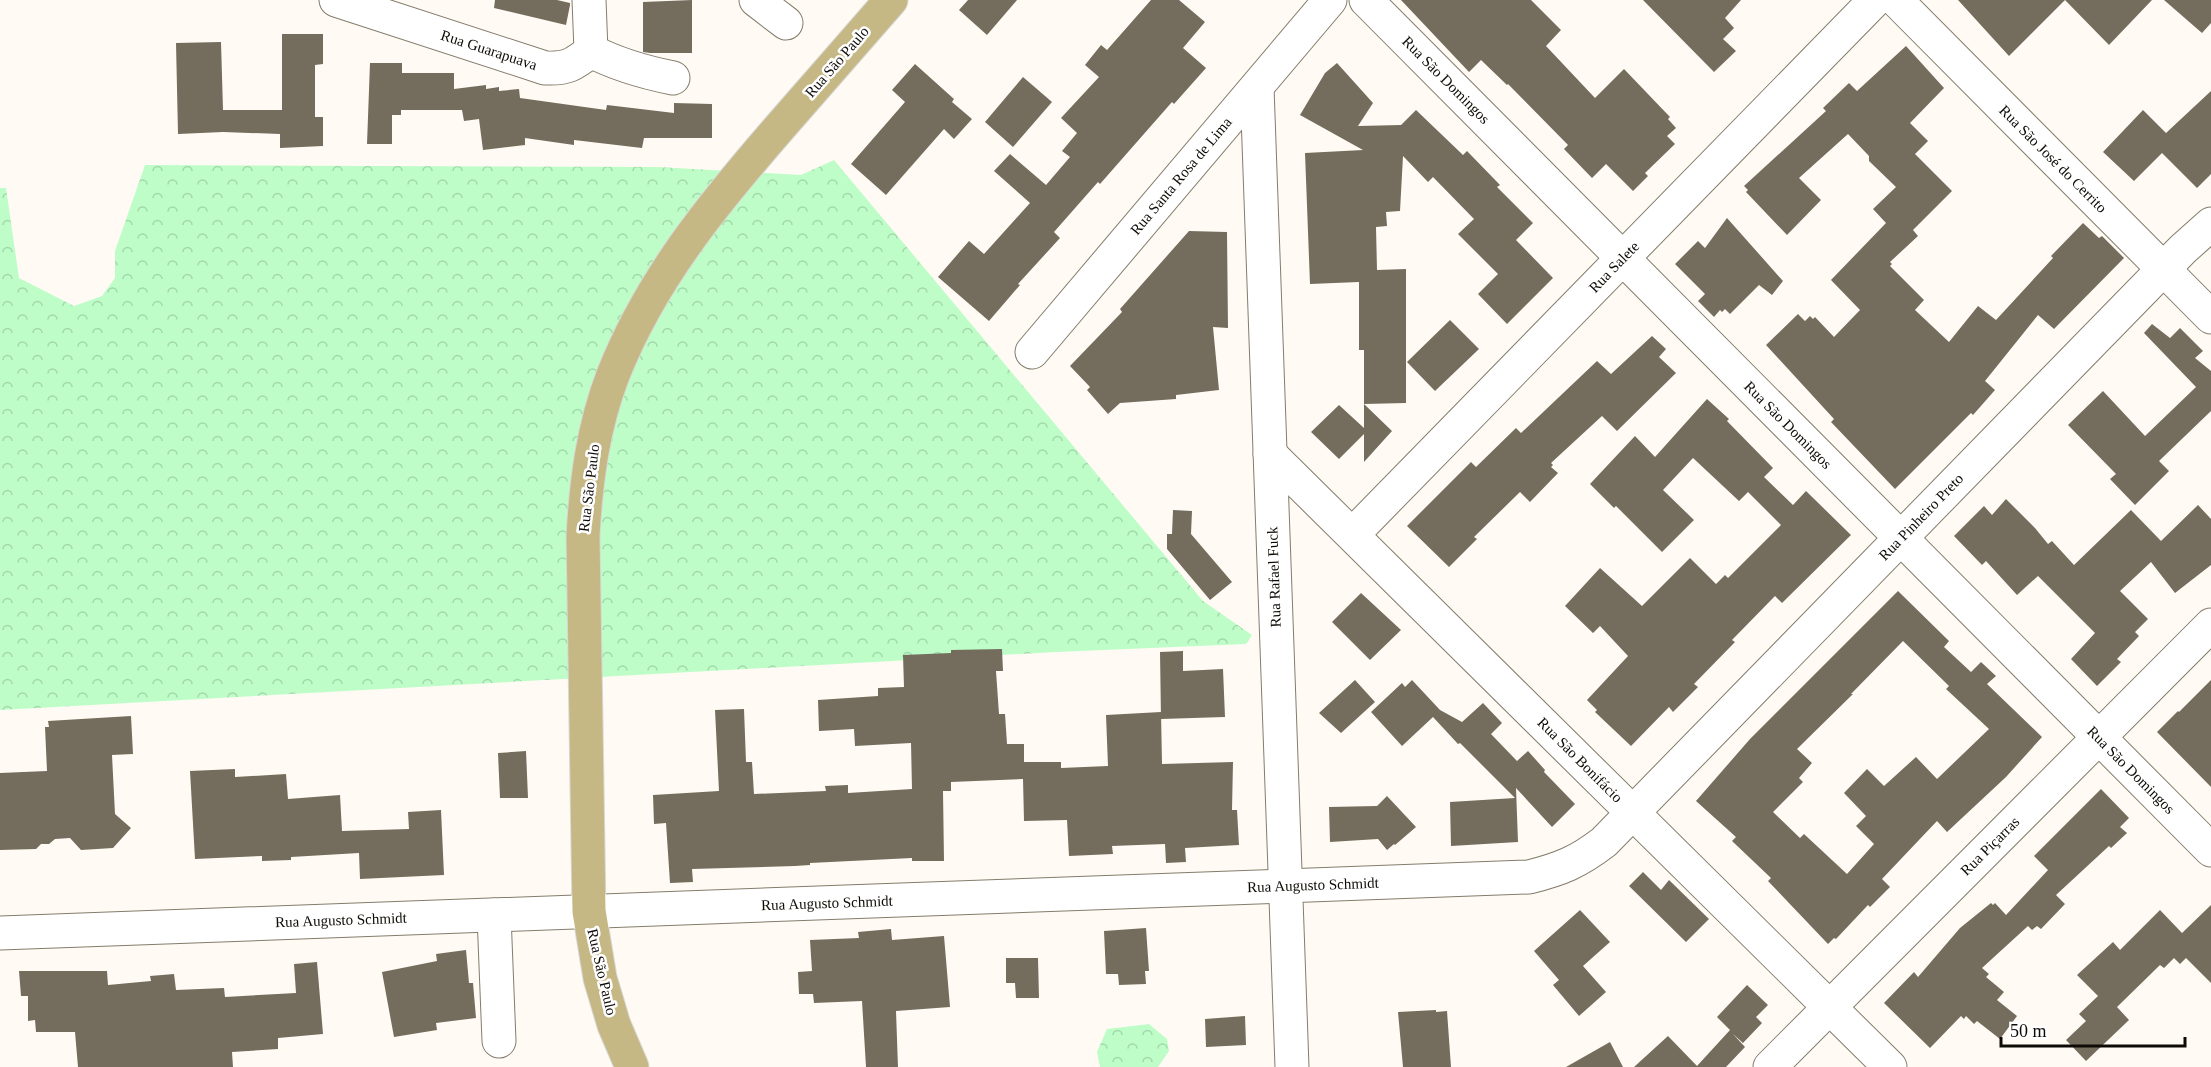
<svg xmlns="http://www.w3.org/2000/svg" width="2211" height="1067" font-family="'Times New Roman',serif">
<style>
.forest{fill:url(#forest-crowns)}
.building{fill:#746d5d;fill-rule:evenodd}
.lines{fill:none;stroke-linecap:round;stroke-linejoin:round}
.minor-casing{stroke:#847c6c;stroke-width:35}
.major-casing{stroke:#d8d8d7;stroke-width:35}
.minor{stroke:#fff;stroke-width:33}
.major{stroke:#c6b885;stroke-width:33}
.labels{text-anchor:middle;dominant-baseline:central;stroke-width:5;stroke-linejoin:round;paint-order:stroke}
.street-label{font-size:15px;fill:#0e0b06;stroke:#fff}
</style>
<defs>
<pattern id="forest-crowns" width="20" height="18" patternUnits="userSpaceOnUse" patternTransform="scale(1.5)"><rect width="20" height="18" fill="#befdc8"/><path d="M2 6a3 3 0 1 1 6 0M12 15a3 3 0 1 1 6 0" fill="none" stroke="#a2d8aa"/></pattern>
</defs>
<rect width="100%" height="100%" fill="#fffbf4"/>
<g class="forest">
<path d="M834 160 1203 601 1252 635 1246 644 1056 652 0 710V188H6L19 278 74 306 102 296 115 278V251L145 165 658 167 801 175Z"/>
<path d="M1149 1024 1167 1039 1169 1051 1158 1067H1100L1097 1052 1107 1029Z"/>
</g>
<g class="building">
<path d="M495 0H557L570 3V5L566 25 494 8Z"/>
<path d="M692 0V53H650L643 52V2Z"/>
<path d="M968 0H1017L987 35 959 10Z"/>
<path d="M1151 0H1179L1205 22 1183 48 1206 68 1174 104 1172 102 1100 184 1098 182 1054 232 1060 238 1018 284 1020 285 989 321 938 277 969 241 984 254 1030 203 994 171 1010 154 1046 185 1070 157 1062 151 1077 133 1061 118 1099 77 1085 65 1101 45 1107 50Z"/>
<path d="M1401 0H1531L1561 30 1546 46 1595 98 1624 69 1670 117 1668 119 1676 128 1667 136 1675 144 1645 173 1648 176 1633 191 1606 164 1592 178 1564 149 1568 145 1508 84 1507 85 1481 60 1469 72Z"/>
<path d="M1643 0H1741L1725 18 1734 28 1723 39 1736 51 1714 72Z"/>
<path d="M1958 0H2152L2109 45 2065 0 2009 56Z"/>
<path d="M2164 0H2211V23L2202 33Z"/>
<path d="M282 34H323V64L315 65V117H323V146L280 148V134L223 132 178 134 176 43 221 42 223 110H282Z"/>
<path d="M1906 46 1944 88 1910 123 1928 141 1915 154 1952 191 1913 230 1918 236 1890 262 1892 264 1890 266 1924 300 1915 310 1949 342 1978 306 1996 320 2053 258 2051 256 2083 223 2099 238 2102 236 2124 258 2054 329 2038 315 1985 381 1995 390 1973 415 1971 413 1895 489 1831 422 1834 419 1766 345 1798 314 1805 321 1810 316 1813 319 1815 317 1834 337 1860 310 1831 280 1886 223 1873 209 1896 187 1869 161V156L1848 134 1799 178 1821 200 1787 235 1746 192 1748 190 1744 186 1826 111 1823 108 1849 83 1857 91Z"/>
<path d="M370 63H402V73H454V89L486 85V89L499 87V91L519 89 520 98 606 110 607 105 674 113V103L712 104V138H644L642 148 574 140V145L525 138V145L483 150 479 119 464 121 462 110H401V115H392V144H367Z"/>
<path d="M1337 63 1373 103 1358 126 1401 125 1416 110 1463 155 1467 151 1500 185 1497 187 1533 223 1516 240 1553 278 1507 324 1478 294 1498 274 1458 234 1474 219 1433 177 1428 182 1403 156 1400 211 1386 212 1387 226 1376 227 1377 270 1406 269V403L1364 404 1392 431 1364 462V434L1339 459 1311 432 1339 405 1364 428V350H1359V282L1310 284 1305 153 1363 150 1300 115 1325 73Z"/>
<path d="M915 64 954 99 952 102 972 119 954 139 944 129 886 195 851 164 905 102 892 90Z"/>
<path d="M1023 77 1052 102 1013 147 985 122Z"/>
<path d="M2211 91V174L2197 188 2162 153 2134 181 2103 152 2143 110 2166 133Z"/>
<path d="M1727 218 1783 281 1772 295 1759 285 1730 314 1725 309 1722 312 1720 310 1714 317 1698 301 1705 294 1675 264 1698 241 1705 248Z"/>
<path d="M1189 231 1227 232 1228 328 1213 327 1219 390 1176 395V399L1120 403 1108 414 1087 390 1090 387 1070 366 1122 312 1120 309Z"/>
<path d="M1450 320 1479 349 1435 391 1407 362Z"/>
<path d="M2152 324 2170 338 2180 328 2203 351 2195 358 2211 371V411L2159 461 2169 471 2135 505 2110 479 2116 474 2068 425 2103 391 2145 436 2196 387 2144 333Z"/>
<path d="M1652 336 1666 349 1659 357 1676 373 1617 431 1602 416 1551 463 1553 465 1551 467 1558 473 1530 502 1520 492 1474 537 1477 539 1449 567 1407 526 1471 462 1476 467 1516 428 1521 433 1597 361 1611 374Z"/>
<path d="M1707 399 1729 419 1727 421 1773 468 1764 477 1793 505 1806 491 1851 535 1782 603 1775 596 1732 640 1735 642 1694 684 1698 687 1673 712 1669 707 1631 746 1595 712 1597 710 1587 700 1628 656 1600 626 1593 633 1565 606 1600 568 1642 606 1690 558 1716 584 1725 575 1728 578 1781 525 1748 492 1739 501 1693 458 1663 490 1694 520 1662 552 1616 506 1614 508 1590 484 1635 436 1655 457Z"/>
<path d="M2006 499 2035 528 2048 544 2052 541 2074 565 2131 510 2161 541 2198 505 2211 519V565L2175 593 2151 562 2120 591 2148 619 2135 632 2139 636 2117 659 2121 662 2097 686 2071 659 2095 633 2038 576 2017 595 1986 561 1982 565 1954 536 1984 506 1992 515Z"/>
<path d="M1173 510 1192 511 1191 534 1232 582 1210 600 1167 549V534H1172Z"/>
<path d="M1898 591 1949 641 1944 647 1971 672 1981 662 1996 676 1987 684 2042 737 2006 777 1947 832 1937 821 1882 879 1890 887 1870 907 1868 905 1836 939 1834 938 1828 944 1768 881 1771 878 1732 841 1736 837 1696 801 1750 739ZM1903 641 1949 686 1946 689 1989 729 1937 779 1916 757 1884 786 1867 769 1844 793 1866 816 1856 826 1874 844 1847 874 1804 834 1800 838 1773 812 1803 782 1799 778 1812 763 1797 749 1853 694H1851Z"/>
<path d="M1361 593 1401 630 1370 660 1332 622Z"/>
<path d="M1002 649 1003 671H996L999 714H1005L1007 744H1024V762H1061V768L1108 766 1106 715 1161 712 1162 764 1233 762 1232 810H1237L1239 845 1185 848 1186 862 1166 863 1165 844 1112 846 1113 854 1069 856 1067 820 1024 821 1023 779 951 782V791H943L944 861H912V858L810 863V865L795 866 692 869 693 882 670 883 666 823 654 824 653 795 719 791 715 710 744 709 746 762H752L754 794 826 791 825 786 848 785V793L912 789 911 743 855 746 854 729 819 731 818 700 878 696V688L904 687 903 655 951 653V650Z"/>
<path d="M1183 651V671L1223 669 1225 717 1161 719 1160 652Z"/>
<path d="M1355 680 1375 702 1341 733 1319 713Z"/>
<path d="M1412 680 1440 710 1462 722 1483 703 1502 723 1491 734 1517 761 1528 751 1545 770 1544 772 1575 804 1552 827 1516 788 1518 842 1451 846 1450 802 1515 798 1460 743 1458 744 1433 717 1402 746 1371 712 1402 683 1405 687Z"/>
<path d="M2211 680V787L2157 732 2178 711 2179 712Z"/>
<path d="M131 716 133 754 112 755 115 814 131 828 113 848 81 850 70 838 55 839 49 844H41L36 849 0 850V773L47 771 45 727H49L48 721Z"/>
<path d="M526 751 528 798H500L498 753Z"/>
<path d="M235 769V777L286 774 288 799 340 795 342 831 409 829 408 812 441 810 444 875 360 879 359 853 291 857V860L262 861V856L195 859 190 771Z"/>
<path d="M2101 789 2129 818 2120 827 2127 833 2111 848 2109 846 2056 895 2065 904 2041 929 2037 926 2032 930 2028 926 1982 968 1989 974 1986 977 2004 992 1997 1000 2017 1016 2000 1039 1977 1021 1974 1024 1966 1016 1964 1019 1961 1016 1930 1048 1884 1003 1914 972 1918 977 1960 928 1991 903 1993 905 1995 903 2006 915 2048 870 2034 856Z"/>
<path d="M1387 796 1416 827 1395 845 1394 844 1387 850 1378 839 1330 842 1329 807 1377 806Z"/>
<path d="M1643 872 1661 890 1669 880 1709 919 1686 942 1629 886Z"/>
<path d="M2211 905V983L2186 958 2180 964 2174 958 2164 968 2160 965 2117 1007 2129 1020 2086 1061 2066 1040 2086 1021 2079 1014 2098 996 2077 975 2113 942 2120 950 2160 910 2182 933Z"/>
<path d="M1580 910 1610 942 1583 966 1606 992 1579 1016 1553 985 1559 980 1534 951Z"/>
<path d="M1146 928 1149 971H1145L1146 984 1119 985 1118 974H1106L1104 931Z"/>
<path d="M891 929 892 940 944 936 950 1007 896 1011 898 1067H866L862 1001 814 1003 813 994H799L798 972 812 971 810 940 859 938 858 932Z"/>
<path d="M466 950 469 983H473L476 1018 436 1023 437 1030 394 1037 382 972 437 961 436 954Z"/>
<path d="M1006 958H1038L1039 998H1016L1015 983H1006Z"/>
<path d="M317 962 323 1034 278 1038V1049L232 1052 233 1067H78L75 1032H36L35 1020 28 1021V996H21L19 971H107L108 985 151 981 150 976 174 974 176 990 224 988 225 997 296 993 294 964Z"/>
<path d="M1747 985 1768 1005 1756 1017 1762 1023 1743 1043 1733 1034 1745 1047 1726 1067H1634L1668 1036 1697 1066 1730 1030 1717 1017Z"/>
<path d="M1436 1010V1012L1447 1011 1451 1067H1403L1398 1012Z"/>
<path d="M1245 1016 1246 1045 1206 1047 1205 1019Z"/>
<path d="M1610 1042 1623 1067H1566Z"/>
</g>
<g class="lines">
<g class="minor-casing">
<g id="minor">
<path d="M336 0 545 68C567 69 573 65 591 51"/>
<path d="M589 0 591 51"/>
<path d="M756 0 786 23"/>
<path d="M1366 0 2211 850"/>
<path d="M1896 0 2211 317"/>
<path d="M591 51C618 65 643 72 673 78"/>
<path d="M1257 87 1292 1067"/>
<path d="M1032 352 1330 0"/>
<path d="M1270 454 1890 1067"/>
<path d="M1353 534 1875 0"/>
<path d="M494 915 499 1041"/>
<path d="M0 933 1529 877C1561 869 1578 862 1604 842L2183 249 2211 224"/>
<path d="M1770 1067 2211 625"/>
</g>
</g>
<g class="major-casing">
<path id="major" d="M632 1067 614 1025 600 978 589 911 583 536C586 481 593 427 613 375 651 279 713 204 780 127 817 85 854 42 891 0"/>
</g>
<use href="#minor" class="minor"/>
<use href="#major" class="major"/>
</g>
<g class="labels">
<g class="street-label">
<text transform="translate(489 50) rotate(18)">Rua Guarapuava</text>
<text transform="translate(837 62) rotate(-49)">Rua São Paulo</text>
<text transform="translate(1446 80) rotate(45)">Rua São Domingos</text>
<text transform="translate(2053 159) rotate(45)">Rua São José do Cerrito</text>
<text transform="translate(1181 176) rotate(-50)">Rua Santa Rosa de Lima</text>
<text transform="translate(1614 267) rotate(-46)">Rua Salete</text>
<text transform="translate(1788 425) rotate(45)">Rua São Domingos</text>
<text transform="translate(589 488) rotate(-83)">Rua São Paulo</text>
<text transform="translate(1921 517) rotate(-46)">Rua Pinheiro Preto</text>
<text transform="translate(1274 577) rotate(-92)">Rua Rafael Fuck</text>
<text transform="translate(1580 760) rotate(45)">Rua São Bonifácio</text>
<text transform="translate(2131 770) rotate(45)">Rua São Domingos</text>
<text transform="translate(1990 846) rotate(-45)">Rua Piçarras</text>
<text transform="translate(1313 885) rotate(-2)">Rua Augusto Schmidt</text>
<text transform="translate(827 903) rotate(-2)">Rua Augusto Schmidt</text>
<text transform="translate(341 920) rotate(-2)">Rua Augusto Schmidt</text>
<text transform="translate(602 972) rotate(77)">Rua São Paulo</text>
</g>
</g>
<path d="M2001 1037v9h184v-9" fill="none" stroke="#0e0b06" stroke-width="3"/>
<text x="2010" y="1037" font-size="18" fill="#0e0b06" stroke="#ffffff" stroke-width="4.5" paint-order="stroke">50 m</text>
</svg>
